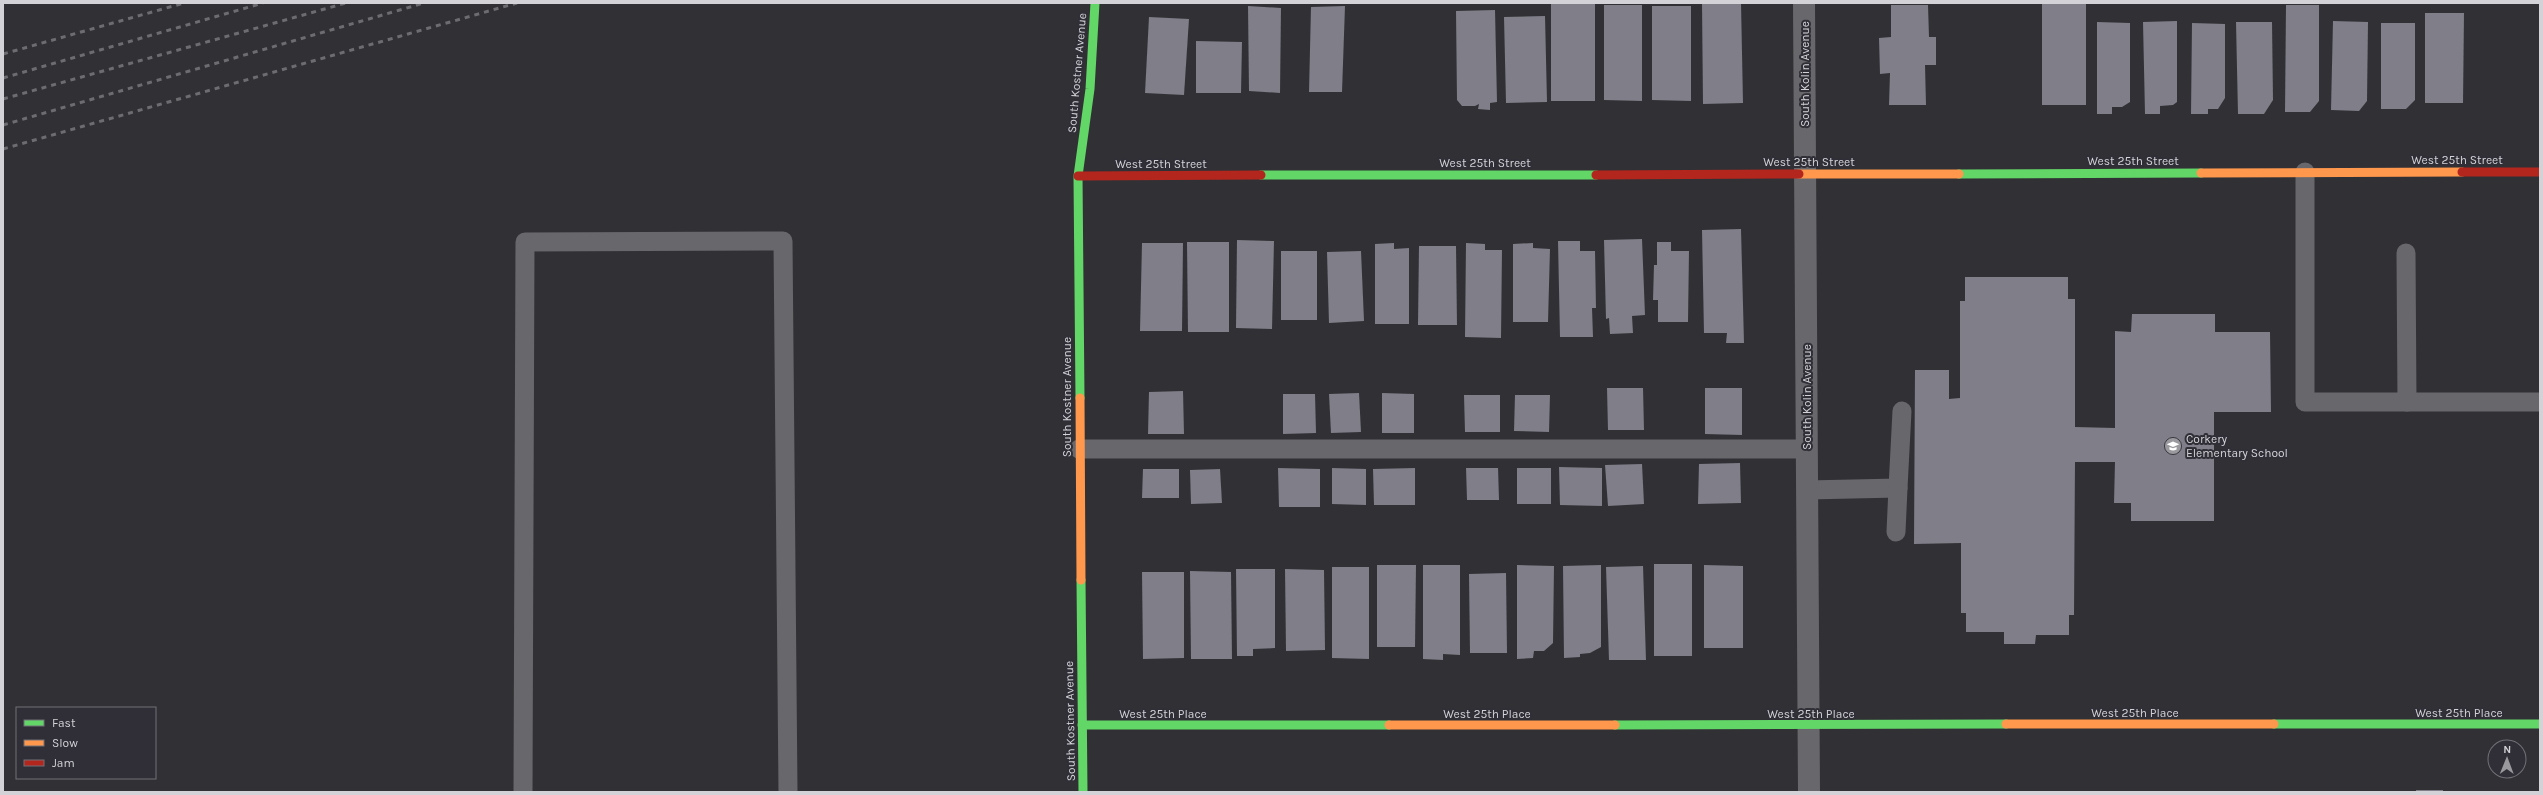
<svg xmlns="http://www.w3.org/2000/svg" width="2543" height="795" font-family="Karla,sans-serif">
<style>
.building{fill:#7f7e89}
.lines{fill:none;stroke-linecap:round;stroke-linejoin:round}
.lane{stroke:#68686c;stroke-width:19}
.street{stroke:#68686c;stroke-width:22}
.fast{stroke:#63d668;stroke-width:9}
.slow{stroke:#ff974d;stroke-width:9}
.jam{stroke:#b3261e;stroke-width:9}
.rail{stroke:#6d6d71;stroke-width:3;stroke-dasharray:5 5;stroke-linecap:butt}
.labels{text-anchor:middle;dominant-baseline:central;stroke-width:4;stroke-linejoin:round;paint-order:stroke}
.street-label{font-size:12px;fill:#d2d2d7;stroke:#302f37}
.poi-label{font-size:12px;fill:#d2d2d7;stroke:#302f37;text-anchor:start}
</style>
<rect width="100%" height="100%" fill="#313135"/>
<g class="building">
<rect x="1551" y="3" width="44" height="98"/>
<path d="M1702 3H1741L1743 103 1703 104Z"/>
<rect x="2042" y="3" width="44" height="102"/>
<path d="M1604 5H1642V101L1604 100Z"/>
<path d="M1891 5H1928L1929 37H1936V65H1925L1926 105H1889L1890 73 1880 74 1879 38 1891 37Z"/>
<path d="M2286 5H2319V101L2310 112H2285Z"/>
<path d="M1248 6 1281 8 1280 93 1249 91Z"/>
<path d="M1345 6 1342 92H1309L1311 7Z"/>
<path d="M1652 6H1691V101L1652 100Z"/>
<path d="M1495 10 1497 102 1490 103V110L1478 109 1479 104 1475 106H1462L1457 100 1456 11Z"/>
<path d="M2425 13H2464L2463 103H2425Z"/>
<path d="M1545 16 1547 102 1506 103 1504 17Z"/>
<path d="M1149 17 1189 19 1184 95 1145 93Z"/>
<path d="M2177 21V102L2173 105 2160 106V114H2145L2143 22Z"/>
<path d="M2333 21 2368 22 2367 101 2359 111 2331 110Z"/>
<path d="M2097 22 2130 23V102L2122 107H2112V114H2097Z"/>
<path d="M2236 22H2272L2273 100 2264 114H2238Z"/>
<path d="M2192 23 2225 24V98L2218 109H2208V114H2191Z"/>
<path d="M2381 23H2415V100L2406 109H2381Z"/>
<path d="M1196 41 1242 42 1241 93H1196Z"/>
<path d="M1741 229 1744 343H1726L1727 333H1704L1702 230Z"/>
<path d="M1642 239 1645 315 1632 316 1633 333 1610 334 1609 318 1606 319 1604 240Z"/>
<path d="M1237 240 1274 241 1272 329 1236 328Z"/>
<path d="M1558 241H1580V251H1595L1596 308H1592L1593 337H1560Z"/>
<path d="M1187 242H1229V332H1188Z"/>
<path d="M1657 242H1671V251H1689L1688 322H1658V300H1653L1654 265H1657Z"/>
<path d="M1142 243H1183L1182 331H1140Z"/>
<path d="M1394 243V249L1409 248V324H1375V244Z"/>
<path d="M1466 243 1485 244V250H1502L1501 338 1465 337Z"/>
<path d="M1533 243V248L1550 249 1548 322H1513V244Z"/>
<path d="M1419 246H1456L1457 325H1418Z"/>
<rect x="1281" y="251" width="36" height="69"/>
<path d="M1361 251 1364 321 1329 323 1327 252Z"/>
<path d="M1965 277H2068V299H2075V427L2115 428V331L2131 332 2132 314H2215V332H2270L2271 412H2214V521H2131V503H2114L2115 462H2075L2074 615H2069V635H2036L2035 644H2004V632H1966V613H1961V543L1914 544 1915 370H1949V399L1960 398V301H1965Z"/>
<path d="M1607 388H1643L1644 430H1608Z"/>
<path d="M1705 388H1742V435L1705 434Z"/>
<path d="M1183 391 1184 434H1148L1149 392Z"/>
<path d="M1359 393 1361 432 1331 433 1329 394Z"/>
<path d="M1382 393 1414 394V433H1382Z"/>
<path d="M1283 394H1315L1316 433 1283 434Z"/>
<path d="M1464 395H1500V432H1465Z"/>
<path d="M1515 395H1550L1549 432 1514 431Z"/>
<path d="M1740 463 1741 503 1698 504 1699 464Z"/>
<path d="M1642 464 1644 504 1608 506 1605 465Z"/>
<path d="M1559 467 1602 468V506L1560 505Z"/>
<path d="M1278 468 1320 469V507H1279Z"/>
<path d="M1332 468 1366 469V505L1332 504Z"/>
<path d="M1415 468V505H1374L1373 469Z"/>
<path d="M1466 468H1498L1499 500H1467Z"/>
<rect x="1517" y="468" width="34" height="36"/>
<path d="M1143 469H1179V498H1142Z"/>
<path d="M1220 469 1222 503 1191 504 1190 470Z"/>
<rect x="1654" y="564" width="38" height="92"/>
<path d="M1377 565H1416L1415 647H1377Z"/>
<path d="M1423 565H1460V655L1443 654V660L1423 659Z"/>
<path d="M1517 565 1554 566 1553 643 1544 651H1534L1533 658 1517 659Z"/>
<path d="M1601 565V647L1590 653 1580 654V657L1564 658 1563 566Z"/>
<path d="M1704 565 1743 566V648H1704Z"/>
<path d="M1643 566 1646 660H1609L1606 567Z"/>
<path d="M1332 567H1369V659L1332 658Z"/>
<path d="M1236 569H1275V648L1253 649V656H1237Z"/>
<path d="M1285 569 1324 570 1325 650 1286 651Z"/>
<path d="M1190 571 1231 572 1232 659H1191Z"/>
<path d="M1142 572H1184V658L1143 659Z"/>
<path d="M1506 573 1507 653H1470L1469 574Z"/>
<rect x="2416" y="790" width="27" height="2"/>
</g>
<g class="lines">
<g class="lane">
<path d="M2305 172V402H2540"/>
<path d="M2406 253 2407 402"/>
<path d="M1079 449H1807"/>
<path d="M1807 490 1898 488 1902 411"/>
<path d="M1896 532 1898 488"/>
<path d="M523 792 525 242 783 241 788 792"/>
</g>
<path class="street" d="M1804 3 1809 792"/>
<g class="fast">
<path d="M1959 174 2201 173"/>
<path d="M1261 175H1596"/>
<path d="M1080 398 1078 176 1090 89 1095 3"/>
<path d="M1081 580 1083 792"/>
<path d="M2274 724H2540"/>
<path d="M1082 725H1389"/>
<path d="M1615 725 2006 724"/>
</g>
<g class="slow">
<path d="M2201 173 2462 172"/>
<path d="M1799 174H1959"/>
<path d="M1080 398 1081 580"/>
<path d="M2006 724H2274"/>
<path d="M1389 725H1615"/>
</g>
<g class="jam">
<path d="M2462 172H2540"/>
<path d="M1596 175 1799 174"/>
<path d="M1078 176 1261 175"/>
</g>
<g class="rail">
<path d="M3 54 184 3"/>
<path d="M3 78 263 3"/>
<path d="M3 99 346 3"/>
<path d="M3 125 424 3"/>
<path d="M3 149 517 3"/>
</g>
</g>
<defs>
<g id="school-disc" transform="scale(0.9)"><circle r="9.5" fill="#9a9a9e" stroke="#302f37"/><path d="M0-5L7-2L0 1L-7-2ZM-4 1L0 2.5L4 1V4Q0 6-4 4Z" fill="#fff"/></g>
</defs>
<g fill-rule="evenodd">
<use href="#school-disc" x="2173" y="446"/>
</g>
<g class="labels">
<g class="street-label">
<text transform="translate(1077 73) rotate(-85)">South Kostner Avenue</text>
<text transform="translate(1805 74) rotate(-90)">South Kolin Avenue</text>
<text x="2457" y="160">West 25th Street</text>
<text x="2133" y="161">West 25th Street</text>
<text x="1809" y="162">West 25th Street</text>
<text x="1485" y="163">West 25th Street</text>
<text x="1161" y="164">West 25th Street</text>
<text transform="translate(1067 397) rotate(-90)">South Kostner Avenue</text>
<text transform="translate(1807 397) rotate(-90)">South Kolin Avenue</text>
<text x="2135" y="713">West 25th Place</text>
<text x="2459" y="713">West 25th Place</text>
<text x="1163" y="714">West 25th Place</text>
<text x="1487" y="714">West 25th Place</text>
<text x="1811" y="714">West 25th Place</text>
<text transform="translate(1070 721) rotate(-91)">South Kostner Avenue</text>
</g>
<g class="poi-label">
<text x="2186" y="439">Corkery<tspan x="2186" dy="14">Elementary School</tspan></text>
</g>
</g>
<rect width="2543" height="795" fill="none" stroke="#d2d2d7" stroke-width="8"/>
<rect x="16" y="707" width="140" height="72" fill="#302f37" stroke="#717077"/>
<rect x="24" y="720" width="20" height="6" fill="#63d668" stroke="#717077"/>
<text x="52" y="727" font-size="12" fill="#d2d2d7">Fast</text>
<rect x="24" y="740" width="20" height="6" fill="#ff974d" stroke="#717077"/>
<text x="52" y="747" font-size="12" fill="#d2d2d7">Slow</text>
<rect x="24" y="760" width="20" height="6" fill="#b3261e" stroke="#717077"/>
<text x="52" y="767" font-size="12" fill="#d2d2d7">Jam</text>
<g transform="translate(2507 759) rotate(1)"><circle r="19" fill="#302f37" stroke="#717077"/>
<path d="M0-3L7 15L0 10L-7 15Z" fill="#9a9a9e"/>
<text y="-6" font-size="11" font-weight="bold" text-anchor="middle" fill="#d2d2d7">N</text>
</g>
</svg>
